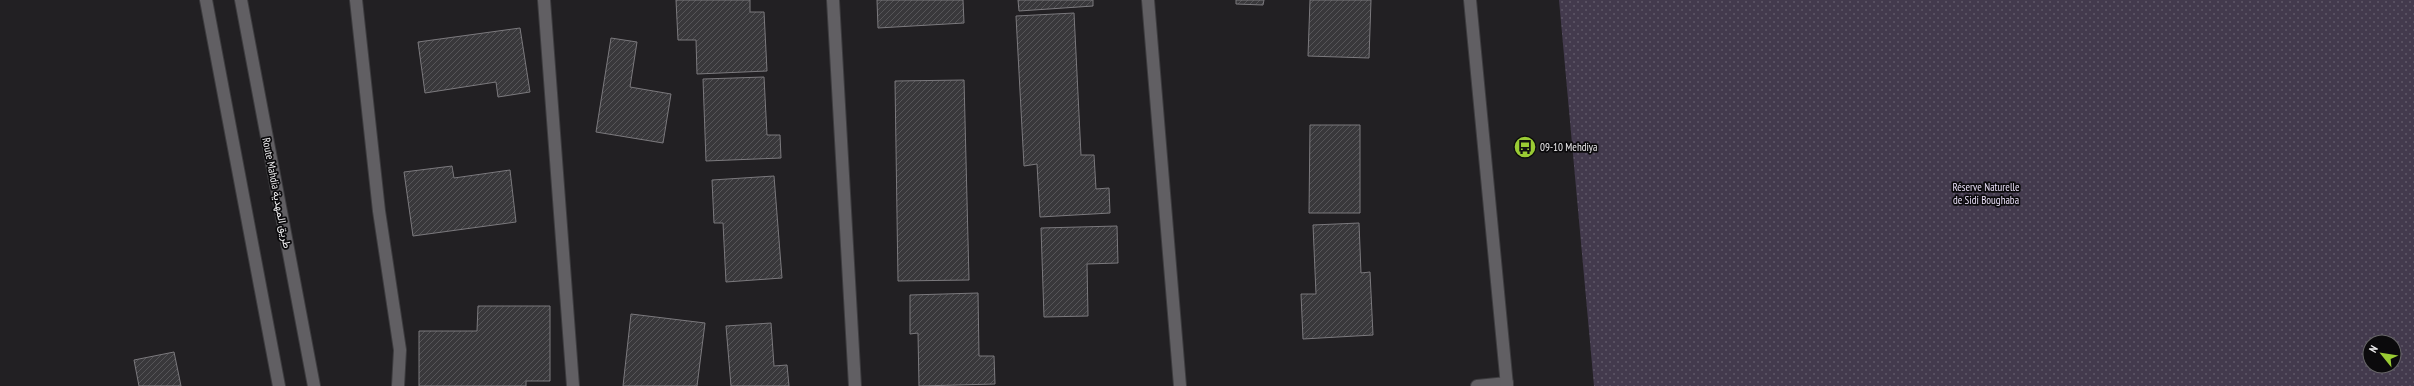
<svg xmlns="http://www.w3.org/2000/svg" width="2414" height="386" font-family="'PT Sans Narrow',Vazirmatn,sans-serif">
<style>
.park{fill:url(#park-dots);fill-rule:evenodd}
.building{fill:url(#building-hatch);stroke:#7b797d}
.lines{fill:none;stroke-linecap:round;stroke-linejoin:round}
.street-casing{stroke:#3d3c3f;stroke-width:14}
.secondary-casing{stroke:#3d3c3f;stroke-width:14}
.street{stroke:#615f63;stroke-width:12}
.secondary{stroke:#615f63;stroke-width:12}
.labels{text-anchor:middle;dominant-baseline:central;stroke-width:3.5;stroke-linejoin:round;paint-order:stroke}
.poi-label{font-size:11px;fill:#eeedef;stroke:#0b0a0c;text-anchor:start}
.park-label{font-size:11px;fill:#e9def7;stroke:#0b0a0c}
.street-label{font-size:11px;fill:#eeedef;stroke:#0b0a0c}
</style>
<defs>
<pattern id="park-dots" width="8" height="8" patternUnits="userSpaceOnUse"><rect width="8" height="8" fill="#433a4d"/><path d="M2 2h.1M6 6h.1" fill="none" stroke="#5e5767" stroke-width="1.8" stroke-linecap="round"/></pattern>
<pattern id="building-hatch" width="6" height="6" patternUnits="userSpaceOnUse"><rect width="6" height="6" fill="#39383b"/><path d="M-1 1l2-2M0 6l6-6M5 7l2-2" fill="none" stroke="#565558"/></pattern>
</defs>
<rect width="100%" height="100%" fill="#222023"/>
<path class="park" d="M1559 0H2414V386H1594ZM2370 342H2394V366H2370Z"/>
<g class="building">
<path d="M676 0H750V12H764L767 71 697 74 696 40H678Z"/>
<path d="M877 0H963L964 23 878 28Z"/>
<path d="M1018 0H1093V6L1019 11Z"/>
<path d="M1236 0H1264L1263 5 1236 4Z"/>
<path d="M1310 0H1371L1369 58 1308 56Z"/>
<path d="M1074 13 1081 155H1094L1096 189 1109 188 1110 213 1040 217 1037 164 1024 166 1016 16Z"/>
<path d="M520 28 530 92 498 97 496 82 425 93 418 42Z"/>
<path d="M611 38 637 42 630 87 671 94 663 143 596 132Z"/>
<path d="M764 77 767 135H780L781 158 706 161 703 79Z"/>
<path d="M964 80 969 280 898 281 895 81Z"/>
<path d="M1310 125H1360V213H1309Z"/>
<path d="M452 166 454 178 510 170 516 222 413 236 404 172Z"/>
<path d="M774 176 782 278 726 282 723 223H714L712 180Z"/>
<path d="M1359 223 1361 273 1370 272 1373 335 1303 339 1301 294H1316L1313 225Z"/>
<path d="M1117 226 1118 263 1087 264 1088 316 1044 317 1041 228Z"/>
<path d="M978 293 979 356H994L995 384 919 386 918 333 910 334V295Z"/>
<path d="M478 306H550V381H526V386H419V331H477Z"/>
<path d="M631 314 705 323 697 386H623Z"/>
<path d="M771 323 774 366 787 365 789 386H731L726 326Z"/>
<path d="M174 352 181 386H139L134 360Z"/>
</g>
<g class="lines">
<g class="street-casing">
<g id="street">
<path d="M356 0 379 211 400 350 398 386"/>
<path d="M544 0 573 386"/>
<path d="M833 0 855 386"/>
<path d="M1148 0 1180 386"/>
<path d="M1477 386 1507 383"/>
</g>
</g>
<g class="secondary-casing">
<g id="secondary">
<path d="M206 0 279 386"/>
<path d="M241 0 314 386"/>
<path d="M1470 0 1507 386"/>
</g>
</g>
<use href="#street" class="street"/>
<use href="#secondary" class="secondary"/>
</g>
<defs>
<g id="bus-disc" transform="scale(1.15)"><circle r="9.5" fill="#9acb34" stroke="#0b0a0c"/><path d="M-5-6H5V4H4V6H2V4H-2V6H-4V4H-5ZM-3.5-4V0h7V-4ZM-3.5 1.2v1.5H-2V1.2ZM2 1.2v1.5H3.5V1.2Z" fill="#111"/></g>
</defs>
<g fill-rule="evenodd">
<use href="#bus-disc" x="1525" y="147"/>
</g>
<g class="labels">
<g class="poi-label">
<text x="1540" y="147">09-10 Mehdiya</text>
</g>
<g class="park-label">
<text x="1986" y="187">Réserve Naturelle<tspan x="1986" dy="13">de Sidi Boughaba</tspan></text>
</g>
<g class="street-label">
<text transform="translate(277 193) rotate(79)">Route Mahdia طريق المهدية</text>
</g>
</g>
<g transform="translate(2382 354) rotate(300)"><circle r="19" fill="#0b0a0c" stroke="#666567"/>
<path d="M0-3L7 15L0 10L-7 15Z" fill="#9acb34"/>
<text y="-6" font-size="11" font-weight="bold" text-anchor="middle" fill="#eeedef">N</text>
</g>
</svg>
